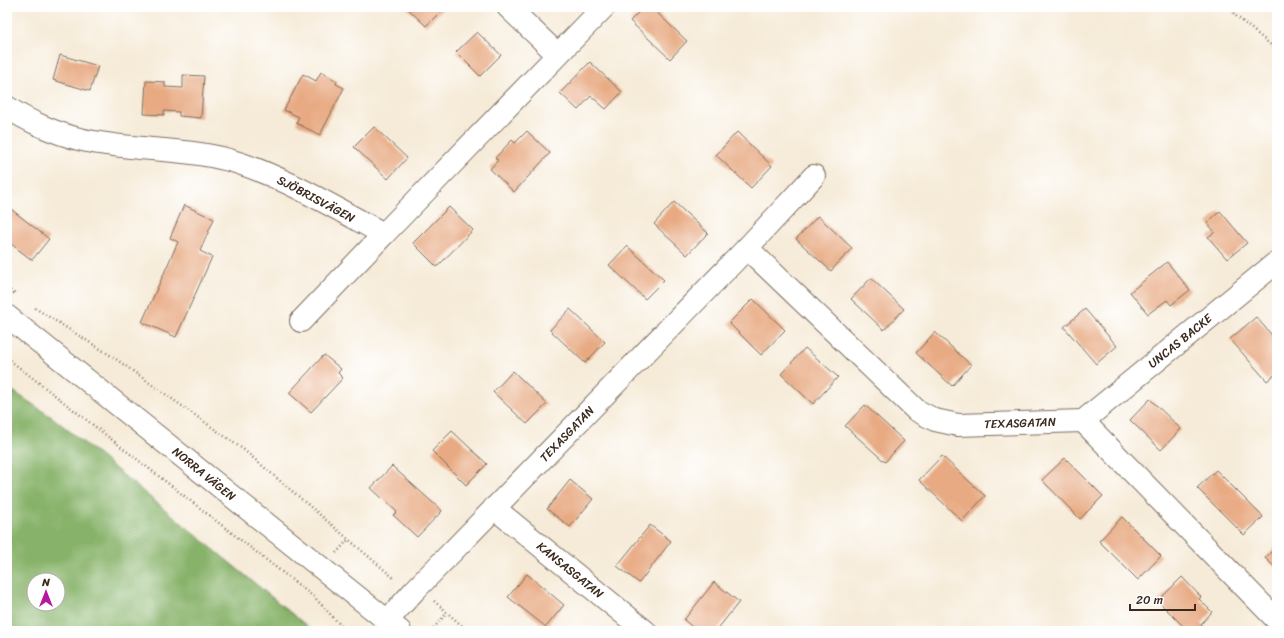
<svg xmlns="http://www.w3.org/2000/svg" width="1284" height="638" font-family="Sriracha,sans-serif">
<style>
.forest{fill:#87b269;stroke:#616e44;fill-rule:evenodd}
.building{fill:#e8aa83}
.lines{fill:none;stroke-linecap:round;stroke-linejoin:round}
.minor-casing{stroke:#7c6e5f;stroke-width:24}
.path{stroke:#7c6e5f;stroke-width:2.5;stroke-dasharray:1 3;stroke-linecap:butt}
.minor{stroke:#fff;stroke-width:22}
.labels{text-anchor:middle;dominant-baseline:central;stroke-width:3;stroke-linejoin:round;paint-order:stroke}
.street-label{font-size:12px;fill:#3b2a1e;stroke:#fff}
</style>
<rect width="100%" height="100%" fill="#fff"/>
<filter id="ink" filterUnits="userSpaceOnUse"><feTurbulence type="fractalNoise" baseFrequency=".025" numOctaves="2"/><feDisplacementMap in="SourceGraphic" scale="8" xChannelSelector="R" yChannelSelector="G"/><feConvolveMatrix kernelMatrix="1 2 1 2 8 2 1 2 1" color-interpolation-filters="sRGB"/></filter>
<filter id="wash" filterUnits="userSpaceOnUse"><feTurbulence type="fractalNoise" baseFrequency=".012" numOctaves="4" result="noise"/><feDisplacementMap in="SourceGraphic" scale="16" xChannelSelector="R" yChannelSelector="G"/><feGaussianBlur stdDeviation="0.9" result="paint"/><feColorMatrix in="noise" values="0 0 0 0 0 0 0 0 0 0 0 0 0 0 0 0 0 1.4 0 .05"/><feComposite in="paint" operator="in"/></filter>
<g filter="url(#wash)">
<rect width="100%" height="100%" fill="#f6ebd8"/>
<path class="forest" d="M7 387 56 420 313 631H7ZM34 580H58V604H34Z"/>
<g id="blocks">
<g class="building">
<path d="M406 7H445L426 26Z"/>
<path d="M644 7H651L687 41 670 59 630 21Z"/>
<path d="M477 32 501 55 480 76 456 52Z"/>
<path d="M60 55 98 66 90 91 53 80Z"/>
<path d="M590 62 622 92 606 109 591 96 578 110 560 93Z"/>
<path d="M321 72 337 81 336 84 344 88 320 135 296 123 299 117 284 110 303 74 316 81Z"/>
<path d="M183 75 204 76 201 118 179 116V112L164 111V115L144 114 146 81 165 82V87L183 88Z"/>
<path d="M374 127 407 158 388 179 354 147Z"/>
<path d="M527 131 550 153 514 192 490 169 498 160 495 158 512 140 515 143Z"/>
<path d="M737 132 772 166 751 188 716 155Z"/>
<path d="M674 202 708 233 687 255 654 224Z"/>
<path d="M184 205 214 219 200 251 212 257 176 337 142 322 178 242 170 238Z"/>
<path d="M7 206 49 239 32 260 7 241Z"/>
<path d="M449 207 473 230 437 267 413 243Z"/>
<path d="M1220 211 1247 243 1227 259 1208 237 1215 232 1207 223Z"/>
<path d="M818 216 852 248 831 271 796 239Z"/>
<path d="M627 246 664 280 645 299 609 265Z"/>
<path d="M1167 262 1190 290 1171 305 1167 300 1148 314 1130 292Z"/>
<path d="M871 278 904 309 884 330 851 299Z"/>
<path d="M753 299 785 330 761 355 729 323Z"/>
<path d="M570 309 605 342 585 363 550 330Z"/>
<path d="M1085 309 1117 346 1096 364 1064 327Z"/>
<path d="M1256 317 1277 341V373L1267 381 1230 339Z"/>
<path d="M935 332 971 365 952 386 916 353Z"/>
<path d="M805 348 838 377 813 404 781 374Z"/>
<path d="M324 355 341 369 338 373 343 378 311 412 289 393Z"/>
<path d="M513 371 547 404 527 424 493 392Z"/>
<path d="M1150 399 1181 429 1161 450 1130 420Z"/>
<path d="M865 405 904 441 885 462 845 426Z"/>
<path d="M452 431 487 464 466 485 432 451Z"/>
<path d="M942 456 985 496 962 521 919 480Z"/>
<path d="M1065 458 1103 496 1080 519 1042 480Z"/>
<path d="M392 466 442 511 417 537 393 515 397 512 371 488Z"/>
<path d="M1216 470 1263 517 1244 535 1197 488Z"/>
<path d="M570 480 593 499 570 527 547 509Z"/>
<path d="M1122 517 1161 556 1138 580 1099 541Z"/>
<path d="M650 525 671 541 639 583 617 566Z"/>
<path d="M1277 546V569L1265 558Z"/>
<path d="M527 574 564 605 546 627 508 597Z"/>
<path d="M1182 577 1201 597 1199 599 1212 612 1201 624 1207 631H1188L1158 601Z"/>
<path d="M714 582 739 602 716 631H697L684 620Z"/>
</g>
</g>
</g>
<g filter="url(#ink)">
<use href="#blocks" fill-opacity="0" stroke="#7c6e5f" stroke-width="1"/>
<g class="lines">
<g class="minor-casing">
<g id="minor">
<path d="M508 7 557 54"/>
<path d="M7 107C27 121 55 133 79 139 128 151 180 147 229 160 284 176 334 208 384 234L604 7"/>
<path d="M747 248 916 410 935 420 958 425 1083 421 1277 620"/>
<path d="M7 316 400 631"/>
<path d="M301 321 384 234"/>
<path d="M1083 421 1277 262"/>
<path d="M494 508 645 631"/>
<path d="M388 620 414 591 747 248 814 176"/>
</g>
</g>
<g class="path">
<path d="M1228 7 1236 16 1277 50"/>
<path d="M7 288 15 294"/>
<path d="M35 308 113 357 244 450 395 579"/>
<path d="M7 358 314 597 346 631"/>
<path d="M336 553 349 539"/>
<path d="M434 601 468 631"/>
<path d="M431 631 447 613"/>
</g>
<use href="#minor" class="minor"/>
</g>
</g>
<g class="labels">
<g class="street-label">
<text transform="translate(316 199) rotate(28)">SJÖBRISVÄGEN</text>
<text transform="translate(1180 341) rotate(-39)">UNCAS BACKE</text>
<text transform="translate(1020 423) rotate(-2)">TEXASGATAN</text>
<text transform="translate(567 434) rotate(-46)">TEXASGATAN</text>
<text transform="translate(204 474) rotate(39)">NORRA VÄGEN</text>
<text transform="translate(570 570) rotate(39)">KANSASGATAN</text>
</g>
</g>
<rect width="1284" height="638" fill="none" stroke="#fff" stroke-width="24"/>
<g transform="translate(46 592)"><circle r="19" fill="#ffffff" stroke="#b1aaa5"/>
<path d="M0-3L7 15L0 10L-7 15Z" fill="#b5179e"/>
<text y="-6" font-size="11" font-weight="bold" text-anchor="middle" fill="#3b2a1e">N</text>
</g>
<path d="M1130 604v6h65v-6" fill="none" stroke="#3b2a1e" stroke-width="2"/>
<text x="1136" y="604" font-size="12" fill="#3b2a1e" stroke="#ffffff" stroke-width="3" paint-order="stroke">20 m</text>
</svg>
